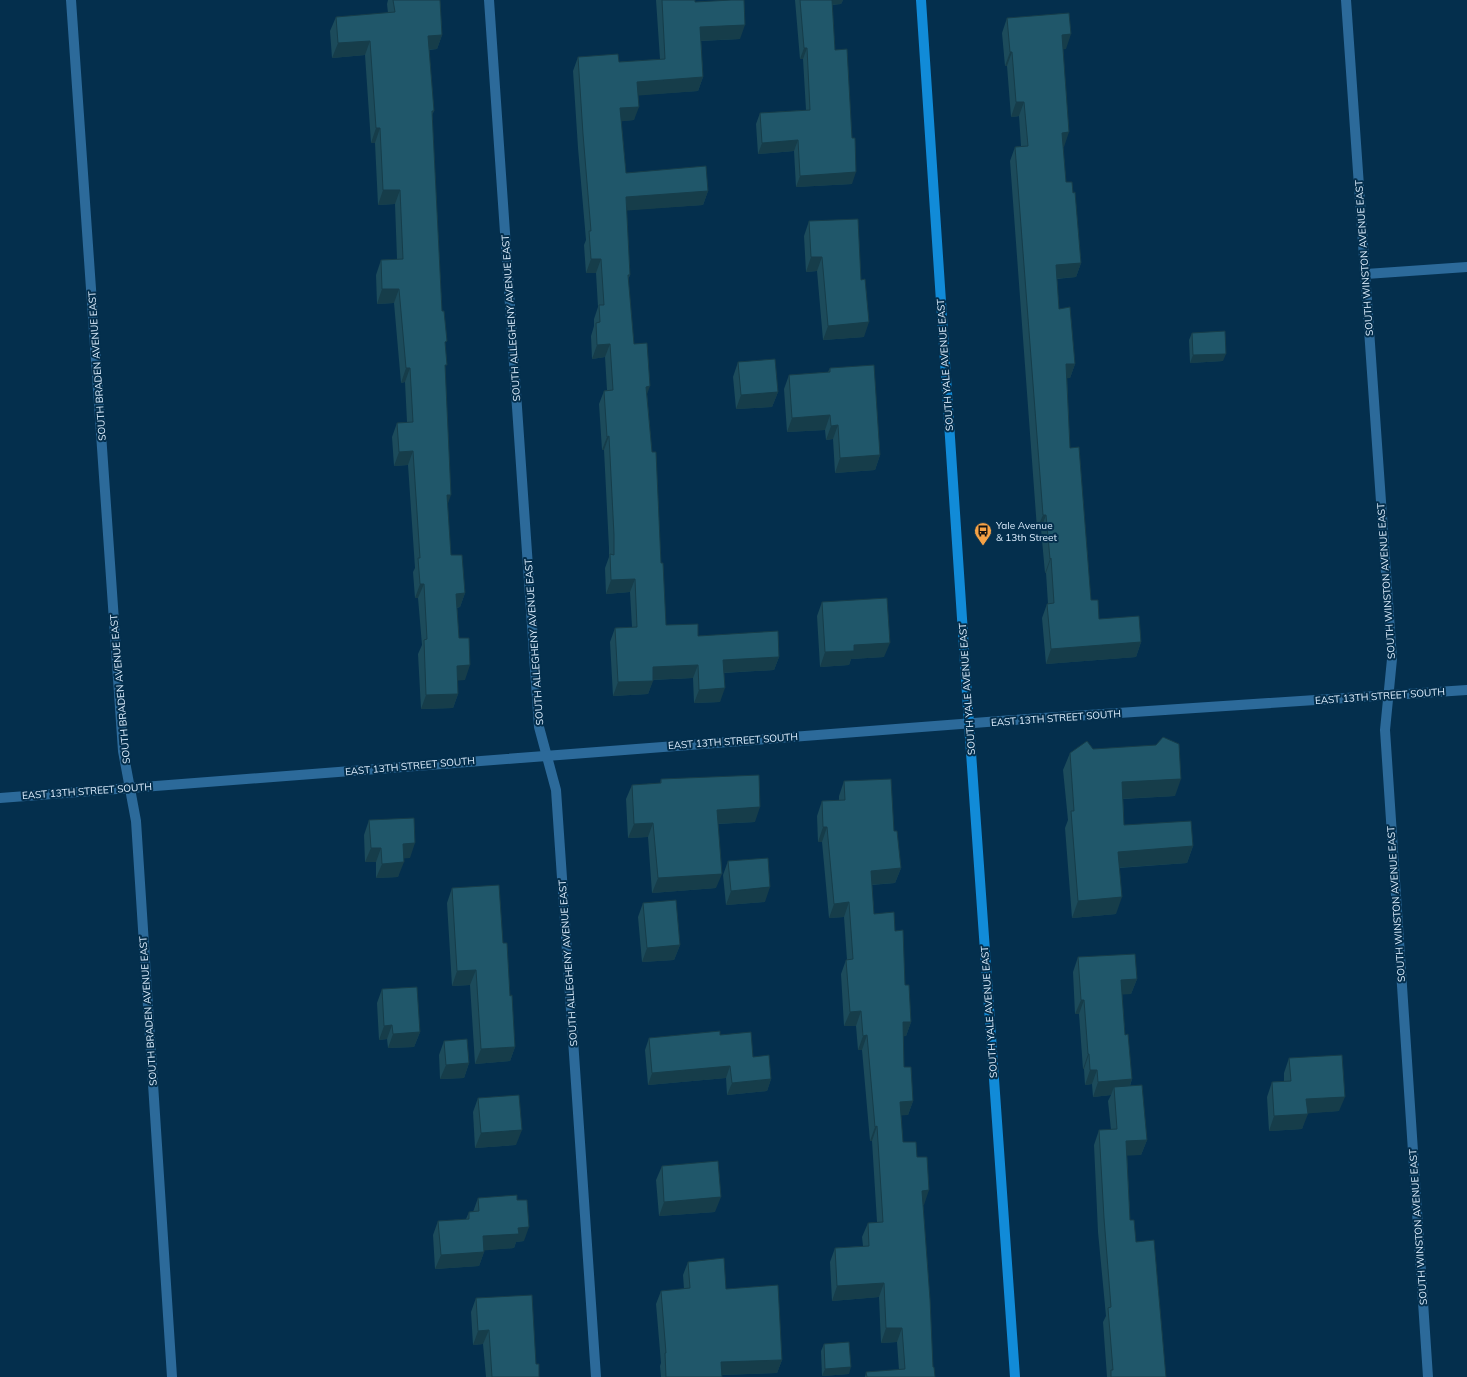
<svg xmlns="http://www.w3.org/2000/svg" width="1467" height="1377" font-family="Mulish,sans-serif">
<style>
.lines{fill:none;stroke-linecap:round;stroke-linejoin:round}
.street{stroke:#2c6a9a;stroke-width:10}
.secondary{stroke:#118bd8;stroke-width:10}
.wall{fill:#1c4b5b}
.shaded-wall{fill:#163d4a}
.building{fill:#20576a;stroke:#163d4a}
.labels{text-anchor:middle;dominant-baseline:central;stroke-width:4;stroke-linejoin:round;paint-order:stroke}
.street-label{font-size:10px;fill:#deefff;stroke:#042f4d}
.poi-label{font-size:10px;fill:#deefff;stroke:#042f4d;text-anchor:start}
</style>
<rect width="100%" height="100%" fill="#042f4d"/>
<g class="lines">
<g class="street">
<path d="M71 0 123 751 136 821 172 1377"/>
<path d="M489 0 539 727 556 790 596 1377"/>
<path d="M1346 0 1392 659 1385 730 1428 1377"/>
<path d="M1366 274 1467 267"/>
<path d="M0 798 1013 720 1467 690"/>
</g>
<path class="secondary" d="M921 0 969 724 1015 1377"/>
</g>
<g class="wall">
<path d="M388 0H440L442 35 437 49 429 50 434 111 432 115 442 311 445 346V370L447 505 451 555 465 593 460 607 457 608 459 638 465 680H457L458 694 453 708 421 709 418 654 422 645 418 598H415L413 572 415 568 408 465 394 466 392 437 397 423 407 422 405 382 401 383 394 303 377 304 376 275 381 260 397 259 395 204 378 205 375 143H371L365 55 332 58 330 31 336 17 388 13 387 4Z"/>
<path d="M656 0H695V2L740 39 701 41 703 77 698 91 638 95 634 120 621 121 626 173 708 191 703 205 626 210 630 275 628 280 634 344 647 394 666 625 698 636 779 657 774 670 724 673 720 702 694 703 693 678 653 680 648 694 613 696 610 642 615 628 632 627 630 592 606 594 605 568 609 557V548L604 450H602L599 404 604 391 607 390 605 357 592 359 591 336 594 326V319L598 307 596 273H586L584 245 586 240 578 148 573 71 578 57 619 62 660 59Z"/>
<path d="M795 0H843L841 4 832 5 835 50 852 184 796 187 794 151 758 154 756 124 760 113 806 110 803 59H800Z"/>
<path d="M1007 18 1066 49H1063V147L1066 182 1073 193 1081 263 1076 277 1057 279 1059 309 1075 364 1070 378H1067L1070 448 1091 600 1099 619 1141 642 1136 657 1046 664 1042 618 1047 604H1048L1046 573H1045L1041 529H1037L1010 161 1015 147 1021 146 1019 116 1011 117 1007 66H1005L1002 33Z"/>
<path d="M809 221 861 280 864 337 823 340 817 271 806 272 804 236Z"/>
<path d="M1192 333 1223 361 1190 363 1189 340Z"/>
<path d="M738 362 778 392 772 407 736 409 733 377Z"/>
<path d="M830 368 880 455 875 470 835 473 833 439 826 440 825 430 787 432 784 389 789 375 828 372Z"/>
<path d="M822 602 884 657 851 659 849 665 820 667 817 616Z"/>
<path d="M1093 749 1175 796 1123 799 1124 825 1193 846 1187 863 1119 868 1116 914 1072 918 1065 828 1068 820 1063 770 1070 753Z"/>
<path d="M661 779 755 822 718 824 716 888 652 893 648 837 628 838 626 799 632 785 660 783Z"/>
<path d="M844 781 894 831 901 868 895 883 872 885 874 914 895 931 905 985 911 1022 906 1036H903L904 1067 913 1101 908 1115H901L903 1142 917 1157 924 1205H923L933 1367 935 1377H865L866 1372 899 1370 897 1342 881 1343 879 1297 832 1301 830 1262 835 1248 863 1246 862 1237 868 1223 877 1222 872 1141H870L862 1050H858L856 1026H844L841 974 846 960H847L844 917 829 918 822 842H818L817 816 822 801 839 800V796Z"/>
<path d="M369 820 410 858H403L398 877 376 878V862H365L364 835Z"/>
<path d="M728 861 765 902 726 905 723 875Z"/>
<path d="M452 888 503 943 510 996 515 1047 510 1061 475 1064 470 985 452 986 447 903Z"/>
<path d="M643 903 680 945 674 960 642 962 638 917Z"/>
<path d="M1078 957 1137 979 1131 994H1122L1125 1035 1132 1079 1130 1086 1147 1140 1141 1155H1127L1130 1220 1136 1242 1166 1377H1107L1103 1322 1106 1316 1098 1232 1094 1145 1099 1130H1111L1108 1101 1111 1095 1093 1097 1092 1084 1085 1085 1084 1069H1083L1079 1014H1075L1073 972Z"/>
<path d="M382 989 420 1032 414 1047 388 1048 387 1039 379 1040 377 1003Z"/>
<path d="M720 1035 753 1057 771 1079 767 1091 727 1095 726 1078 648 1085 645 1050 649 1038Z"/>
<path d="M444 1041 469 1063 464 1078 440 1079 439 1055Z"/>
<path d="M1289 1058 1339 1111 1307 1113 1302 1129 1269 1131 1267 1097 1272 1082 1284 1081V1073Z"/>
<path d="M478 1098 516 1145 475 1148 473 1112Z"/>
<path d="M662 1166 715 1212 659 1216 656 1180Z"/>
<path d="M478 1198 517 1200 524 1241 516 1242 514 1248 484 1250V1252L479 1266 435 1269 433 1235 438 1221 466 1219 469 1212H473Z"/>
<path d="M688 1262 726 1289 782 1360 777 1373 722 1375V1377H661L660 1366 661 1363 656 1304 661 1291 684 1289 683 1275Z"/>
<path d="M476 1298 536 1364 539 1377H486L483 1344 473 1345 471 1312Z"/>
<path d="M824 1344 849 1374 822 1376 821 1351Z"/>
</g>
<g class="shaded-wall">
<path d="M829 0H843L841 4 827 5Z"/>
<path d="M745 25 740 39 695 41 700 27Z"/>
<path d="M1071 34 1066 49 1057 50 1062 35Z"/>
<path d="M442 35 437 49 422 50 428 36Z"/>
<path d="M370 41 365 55 332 58 338 43Z"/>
<path d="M804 48H807L803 59H800Z"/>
<path d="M1010 52H1012L1007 66H1005Z"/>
<path d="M703 77 698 91 633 96 637 82Z"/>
<path d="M1016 102H1024L1019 116 1011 117Z"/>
<path d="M639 107 634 120 615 122 620 108Z"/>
<path d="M376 128H380L375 143H371Z"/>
<path d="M1069 132 1064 147H1057L1062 133Z"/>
<path d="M798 140 794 151 758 154 762 143Z"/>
<path d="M856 172 852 184 796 187 800 176Z"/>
<path d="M383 190H400L395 204 378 205Z"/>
<path d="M708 191 703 205 621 211 626 197Z"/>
<path d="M811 257H822L817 271 806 272Z"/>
<path d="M591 259H601L596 273H586Z"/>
<path d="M1081 263 1076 277 1051 279 1056 265Z"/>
<path d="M382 289H399L394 303 377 304Z"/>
<path d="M869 322 864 337 823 340 828 326Z"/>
<path d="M610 344 605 357 592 359 597 345Z"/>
<path d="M1226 354 1223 361 1190 363 1193 355Z"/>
<path d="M1066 364H1075L1070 378 1061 379Z"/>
<path d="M406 368H410L405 382 401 383Z"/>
<path d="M650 386 645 400 646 387Z"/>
<path d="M778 392 772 407 736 409 741 395Z"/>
<path d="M830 415 825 430 787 432 792 418Z"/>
<path d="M838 425 833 439 826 440 831 426Z"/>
<path d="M609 436 604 450H602L607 437Z"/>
<path d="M413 451 408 465 394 466 399 452Z"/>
<path d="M880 455 875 470 835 473 840 458Z"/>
<path d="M447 495H451L446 509Z"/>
<path d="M1043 515H1046L1041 529H1037Z"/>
<path d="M1051 558 1046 573H1045L1050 559Z"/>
<path d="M635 579 630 592 606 594 611 580Z"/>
<path d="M420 584H424L418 598H415Z"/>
<path d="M465 593 460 607 451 608 456 594Z"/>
<path d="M1141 642 1136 657 1046 664 1051 649Z"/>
<path d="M890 643 884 657 851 659 849 665 820 667 825 652 854 645Z"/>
<path d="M779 657 774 670 718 673 723 660Z"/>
<path d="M470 665 465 680 452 681 457 666Z"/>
<path d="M698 665 693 678 648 680 653 667Z"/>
<path d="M653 681 648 694 613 696 618 682Z"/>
<path d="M725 688 720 702 694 703 699 690Z"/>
<path d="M458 694 453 708 421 709 426 695Z"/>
<path d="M1181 779 1175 796 1116 799 1122 782Z"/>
<path d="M760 807 755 822 712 824 717 810Z"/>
<path d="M653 823 648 837 628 838 634 824Z"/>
<path d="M823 827H827L822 842H818Z"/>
<path d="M415 843 410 858 397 859 403 844Z"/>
<path d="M1193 846 1187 863 1112 868 1118 852Z"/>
<path d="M371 848H381L376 862H365Z"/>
<path d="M404 862 398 877 376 878 382 864Z"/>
<path d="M901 868 895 883 866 885 871 871Z"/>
<path d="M722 874 716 888 652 893 658 878Z"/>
<path d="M770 887 765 902 726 905 731 891Z"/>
<path d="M1122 897 1116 914 1072 918 1078 901Z"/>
<path d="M849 902 844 917 829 918 834 904Z"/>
<path d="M680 945 674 960 642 962 647 948Z"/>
<path d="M476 970 470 985 452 986 457 971Z"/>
<path d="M1137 979 1131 994 1116 995 1121 980Z"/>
<path d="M1081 1000H1084L1079 1014H1075Z"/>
<path d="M861 1011 856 1026H844L850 1012Z"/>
<path d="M903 1022H911L906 1036 898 1037Z"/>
<path d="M392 1025 387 1039 379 1040 384 1026Z"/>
<path d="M420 1032 414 1047 388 1048 393 1034Z"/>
<path d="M867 1035 862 1050H858L863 1036Z"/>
<path d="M515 1047 510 1061 475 1064 481 1049Z"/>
<path d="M1088 1054H1089L1084 1069H1083Z"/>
<path d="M469 1063 464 1078 440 1079 446 1065Z"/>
<path d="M730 1066 726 1078 648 1085 652 1073Z"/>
<path d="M1090 1070H1097L1092 1084 1085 1085Z"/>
<path d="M771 1079 767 1091 727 1095 732 1083Z"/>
<path d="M1132 1079 1127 1093 1114 1087 1111 1095 1093 1097 1098 1082Z"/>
<path d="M1345 1097 1339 1111 1301 1114 1306 1099Z"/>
<path d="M913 1101 908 1115 894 1116 900 1102Z"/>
<path d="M1308 1114 1302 1129 1269 1131 1274 1116Z"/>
<path d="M877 1126 872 1141H870L875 1127Z"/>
<path d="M522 1130 516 1145 475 1148 481 1133Z"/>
<path d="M1147 1140 1141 1155 1121 1156 1126 1141Z"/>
<path d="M929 1190 924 1205H917L922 1191Z"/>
<path d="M721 1197 715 1212 659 1216 664 1202Z"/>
<path d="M529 1227 524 1241 516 1242 514 1248 478 1251 483 1236 518 1228Z"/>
<path d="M484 1252 479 1266 435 1269 441 1255Z"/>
<path d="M884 1283 879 1297 832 1301 837 1286Z"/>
<path d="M886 1328H902L897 1342 881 1343Z"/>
<path d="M489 1330 483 1344 473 1345 478 1331Z"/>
<path d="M782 1360 777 1373 717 1375 721 1362Z"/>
<path d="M851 1367 849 1374 822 1376 825 1369Z"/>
</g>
<g class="building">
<path d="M393 0H440L442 35 428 36 434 111H432L442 311H444L447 341 445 342 447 365H445L451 495H447L451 555H462L465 593 456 594 459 638H469L470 665 457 666 458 694 426 695 424 640 427 639 424 584H420L418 558H420L413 451 399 452 397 423 413 422 410 368H406L399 289H382L381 260 403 259 400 190H383L380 128H376L370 41 338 43 336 17 395 12Z"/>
<path d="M662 0H695V2L731 0H744L745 25 700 27 703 77 637 82 639 107 620 108 626 173 706 166 708 191 626 197 630 275H628L634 344 647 343 650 386 646 387 652 452H656L661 563H663L666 625 698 624V636L778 631 779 657 723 660 725 688 699 690 698 665 653 667V681L618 682 615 628 637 627 635 579 611 580 610 554 614 555V535L609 436 607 437 604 391 613 390 610 344 597 345 596 323 600 322 599 305H604L601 259H591L589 231H591L583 134 578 57 618 54 619 62 665 59Z"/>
<path d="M800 0H832L835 50 847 49 852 138H855L856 172 800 176 798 140 762 143 760 113 810 110 807 48H804Z"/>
<path d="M1069 13 1071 34 1062 35 1069 132 1062 133 1066 182H1072L1073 193 1075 192 1081 263 1056 265 1059 309 1070 307 1075 364H1066L1070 448 1079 447 1091 600H1098L1099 619 1139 616 1141 642 1051 649 1047 604 1054 603 1051 558 1050 559 1046 515H1043L1015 147 1028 146 1024 102H1016L1012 52H1010L1007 18Z"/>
<path d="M858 219 861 280 865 279 869 322 828 326 822 257H811L809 221Z"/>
<path d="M1225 331 1226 354 1193 355 1192 333Z"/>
<path d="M775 359 778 392 741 395 738 362Z"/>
<path d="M874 365 880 455 840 458 838 425 831 426 830 415 792 418 789 375 830 372V368Z"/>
<path d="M887 598 890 643 854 645V651L825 652 822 602Z"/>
<path d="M1163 737 1179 744 1181 779 1122 782 1124 825 1191 821 1193 846 1118 852 1122 897 1078 901 1071 811H1074L1070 753 1087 741 1093 749 1156 745Z"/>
<path d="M759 775 760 807 717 810 722 874 658 878 653 823 634 824 632 785 661 783V779Z"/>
<path d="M891 779 894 831H897L901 868 871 871 874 914 894 912 895 931 903 930 905 985H909L911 1022H903L904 1067H911L913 1101 900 1102 903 1142H916L917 1157H927L929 1190 922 1191 930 1299 933 1367H934L935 1377H867L866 1372 905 1369 902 1328H886L884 1283 837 1286 835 1248 869 1246 868 1223 883 1222 877 1126 875 1127 867 1035 863 1036 861 1011 850 1012 846 960 853 959 849 902 834 904 827 827H823L822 801 845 800 844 781Z"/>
<path d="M414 818 415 843 403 844 404 862 382 864 381 848H371L369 820Z"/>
<path d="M768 858 770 887 731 891 728 861Z"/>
<path d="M499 885 503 943H507L510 996 512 995 515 1047 481 1049 476 970 457 971 452 888Z"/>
<path d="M676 900 680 945 647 948 643 903Z"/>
<path d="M1135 954 1137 979 1121 980 1125 1035 1128 1034 1132 1079 1098 1082 1097 1070H1090L1089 1054H1088L1084 1000H1081L1078 957Z"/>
<path d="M417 987 420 1032 393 1034 392 1025 384 1026 382 989Z"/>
<path d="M720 1031V1035L751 1032 753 1057 769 1055 771 1079 732 1083 730 1066 652 1073 649 1038Z"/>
<path d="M467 1039 469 1063 446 1065 444 1041Z"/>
<path d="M1342 1055 1345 1097 1306 1099 1308 1114 1274 1116 1272 1082 1291 1081 1289 1058Z"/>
<path d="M1142 1085 1147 1140 1126 1141 1130 1220H1134L1136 1242 1154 1240 1166 1377H1111V1370H1113L1108 1308 1111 1307 1104 1218 1099 1130 1117 1129 1114 1087Z"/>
<path d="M519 1095 522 1130 481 1133 478 1098Z"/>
<path d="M718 1161 721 1197 664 1202 662 1166Z"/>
<path d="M517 1195V1200H527L529 1227 518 1228 519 1234 483 1236 484 1252 441 1255 438 1221 469 1219V1212L479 1211 478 1198Z"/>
<path d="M724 1258 726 1289 778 1285 782 1360 721 1362 722 1377H666L665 1353H666L661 1291 690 1288 688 1262Z"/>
<path d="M532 1295 536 1364H539V1377H492L489 1330 478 1331 476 1298Z"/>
<path d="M849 1342 851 1367 825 1369 824 1344Z"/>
</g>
<defs>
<g id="bus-pin" transform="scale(0.9)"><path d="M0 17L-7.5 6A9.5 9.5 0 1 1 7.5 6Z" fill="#f5a246" stroke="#042f4d"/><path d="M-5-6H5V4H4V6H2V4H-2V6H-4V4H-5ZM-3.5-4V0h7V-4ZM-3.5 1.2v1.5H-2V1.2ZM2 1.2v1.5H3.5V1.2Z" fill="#111"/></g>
</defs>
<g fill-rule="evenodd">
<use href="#bus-pin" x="983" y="531"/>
</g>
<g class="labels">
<g class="street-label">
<text transform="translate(1364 258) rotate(-94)">SOUTH WINSTON AVENUE EAST</text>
<text transform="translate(511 318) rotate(-94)">SOUTH ALLEGHENY AVENUE EAST</text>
<text transform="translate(945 365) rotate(-94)">SOUTH YALE AVENUE EAST</text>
<text transform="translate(97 366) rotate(-94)">SOUTH BRADEN AVENUE EAST</text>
<text transform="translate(1386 581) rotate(-94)">SOUTH WINSTON AVENUE EAST</text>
<text transform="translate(534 642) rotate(-94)">SOUTH ALLEGHENY AVENUE EAST</text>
<text transform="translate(120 689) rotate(-95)">SOUTH BRADEN AVENUE EAST</text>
<text transform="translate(967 689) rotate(-94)">SOUTH YALE AVENUE EAST</text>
<text transform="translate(1380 696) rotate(-4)">EAST 13TH STREET SOUTH</text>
<text transform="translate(1056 718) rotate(-4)">EAST 13TH STREET SOUTH</text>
<text transform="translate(733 741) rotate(-4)">EAST 13TH STREET SOUTH</text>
<text transform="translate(410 766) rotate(-5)">EAST 13TH STREET SOUTH</text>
<text transform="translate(87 791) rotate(-4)">EAST 13TH STREET SOUTH</text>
<text transform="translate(1396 904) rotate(-94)">SOUTH WINSTON AVENUE EAST</text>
<text transform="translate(568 963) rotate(-94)">SOUTH ALLEGHENY AVENUE EAST</text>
<text transform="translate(148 1011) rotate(-94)">SOUTH BRADEN AVENUE EAST</text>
<text transform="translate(989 1012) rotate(-94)">SOUTH YALE AVENUE EAST</text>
<text transform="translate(1418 1227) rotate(-94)">SOUTH WINSTON AVENUE EAST</text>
</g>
<g class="poi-label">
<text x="996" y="525">Yale Avenue<tspan x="996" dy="12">&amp; 13th Street</tspan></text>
</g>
</g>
</svg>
